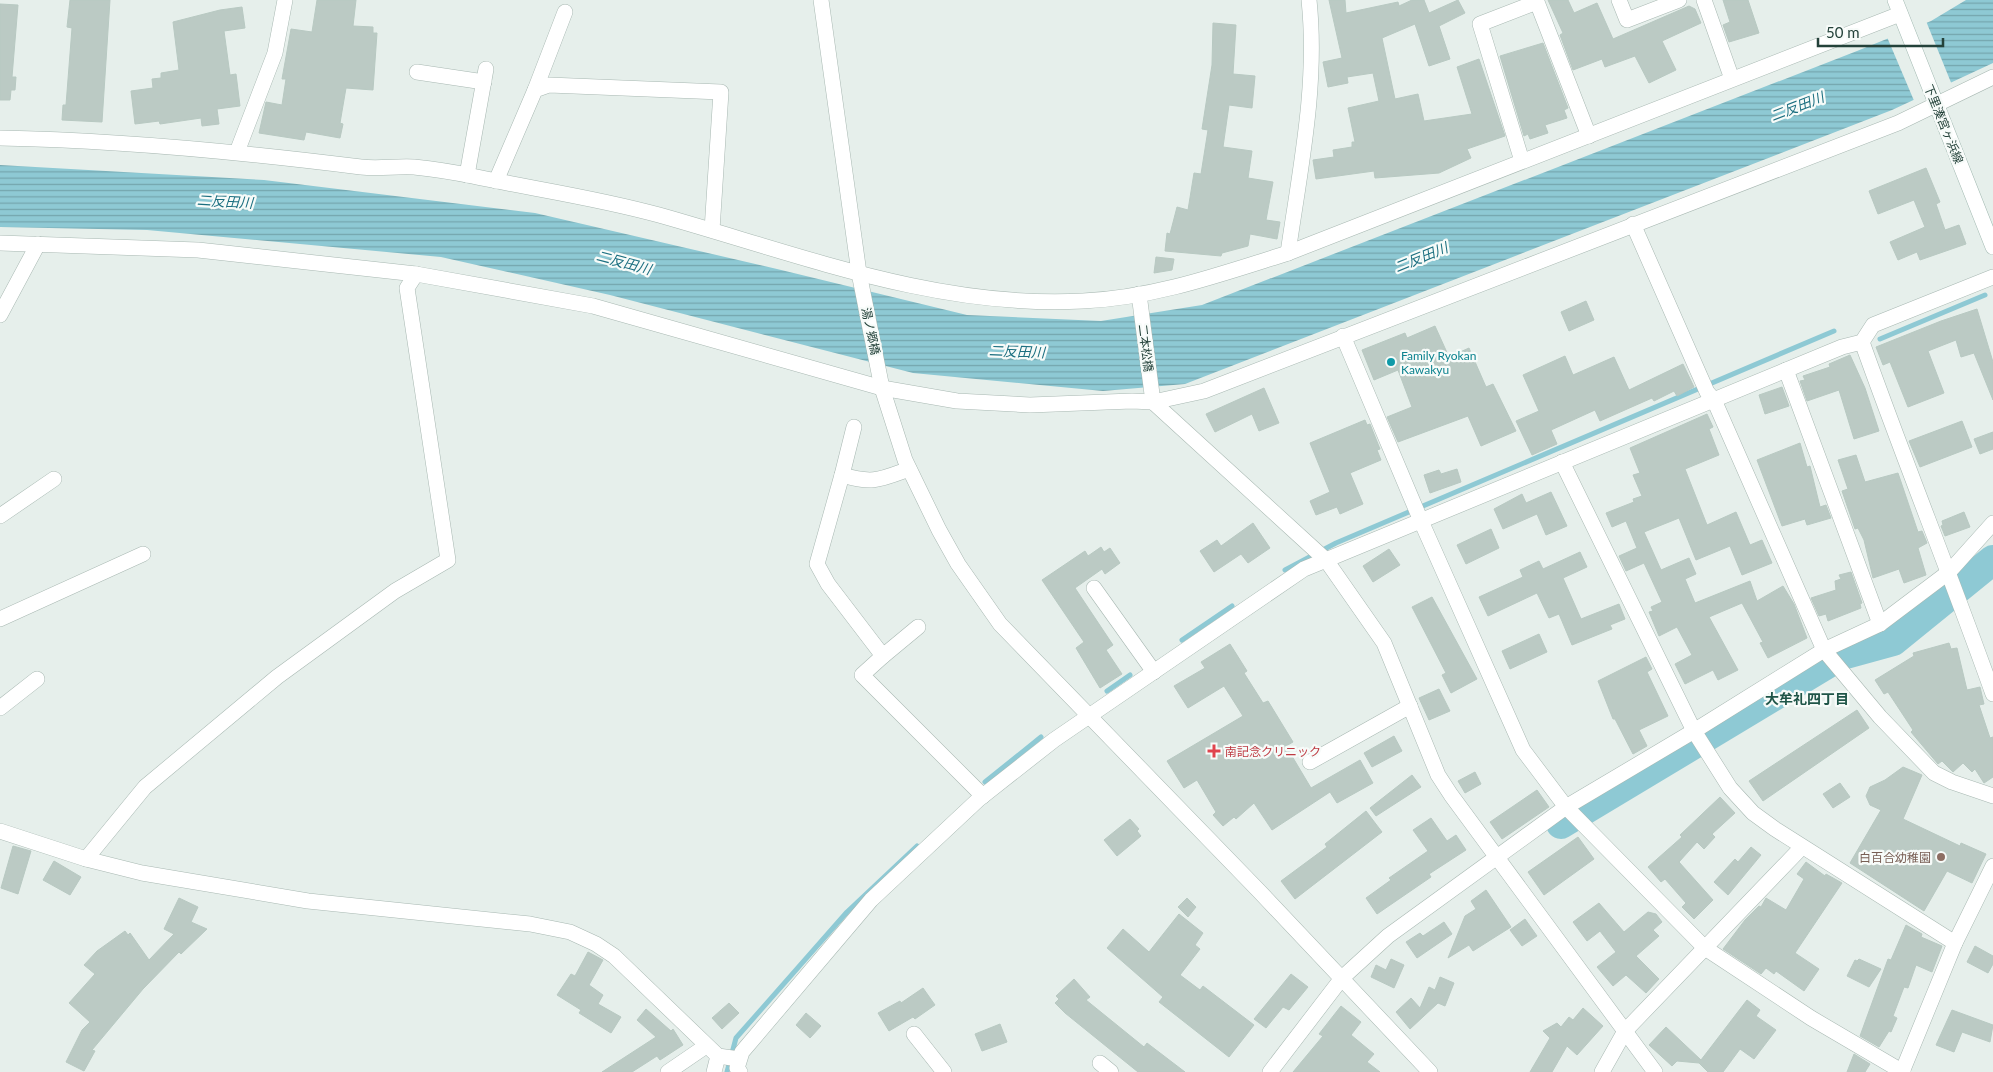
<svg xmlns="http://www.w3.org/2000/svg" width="1993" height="1072" font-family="Lato,'Noto Sans JP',sans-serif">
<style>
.water{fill:url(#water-rules)}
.pier{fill:#e6efeb}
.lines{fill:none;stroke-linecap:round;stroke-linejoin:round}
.stream{stroke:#8ec9d4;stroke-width:5}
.river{stroke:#8ec9d4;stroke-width:30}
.building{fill:#bbcac4;stroke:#b8c9c2}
.minor-casing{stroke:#a8b8b2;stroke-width:16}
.tertiary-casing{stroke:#a8b8b2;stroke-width:16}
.secondary-casing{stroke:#a4bbb3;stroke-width:16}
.minor{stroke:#fff;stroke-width:15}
.tertiary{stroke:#fff;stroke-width:15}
.secondary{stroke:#fff;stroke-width:15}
.culture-dot{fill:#0f9aa8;stroke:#f7fbf9;stroke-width:2}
.health-dot{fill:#e0444e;stroke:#f7fbf9;stroke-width:2}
.education-dot{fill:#8d6e63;stroke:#f7fbf9;stroke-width:2}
.labels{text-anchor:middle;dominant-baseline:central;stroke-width:4.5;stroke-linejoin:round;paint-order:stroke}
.street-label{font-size:12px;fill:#24423a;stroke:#f7fbf9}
.culture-label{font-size:12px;fill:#0d838f;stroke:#f7fbf9;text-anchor:start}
.health-label{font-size:12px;fill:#be3a42;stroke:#f7fbf9;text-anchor:start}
.education-label{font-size:12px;fill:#785e54;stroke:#f7fbf9;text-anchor:end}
.water-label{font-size:14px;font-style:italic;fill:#1c6f80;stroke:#f7fbf9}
.neighbourhood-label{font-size:14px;font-weight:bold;fill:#1f5548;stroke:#f7fbf9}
</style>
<defs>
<pattern id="water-rules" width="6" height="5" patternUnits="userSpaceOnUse" patternTransform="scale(1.25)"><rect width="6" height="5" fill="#8ec9d4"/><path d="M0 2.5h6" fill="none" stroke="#74a5ad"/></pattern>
</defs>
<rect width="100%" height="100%" fill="#e6efeb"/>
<path class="water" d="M1966 0H1993V63L1892 110 1185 384 1103 391 913 373 610 295 441 257 147 230 0 227V165L264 180 535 213 777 269 967 315 1101 321 1202 305 1857 51 1931 21Z"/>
<path class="pier" d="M1926 21 1952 85 1915 103 1887 37Z"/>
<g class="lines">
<g class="stream">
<path d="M1880 339 1985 295"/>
<path d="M1285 570 1336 543 1834 331"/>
<path d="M1182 640 1232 606"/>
<path d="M1107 691 1130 675"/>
<path d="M985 782 1041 737"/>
<path d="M727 1072 736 1038 847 912 917 846"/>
</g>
<path class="river" d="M1561 824 1842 655 1893 641 1993 560"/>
</g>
<g class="building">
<path d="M70 0H110L102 122 62 120 63 105H66L72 28 67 27Z"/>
<path d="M317 0H356L353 26 373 27V33H377L373 90 346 88 340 123 343 124 340 138 306 132 304 140 259 133 266 102 282 105 286 79H282L291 29 312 32Z"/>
<path d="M1329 0H1345L1346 13 1398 2 1399 6 1412 0H1424L1429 13 1458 0 1465 13 1439 26 1450 59 1429 66 1415 24 1382 38 1395 99 1418 94 1424 121 1472 114 1457 67 1479 59 1505 136 1467 149 1471 158 1439 173 1375 178 1374 171 1316 179 1313 160 1334 157 1333 150 1352 147V142H1355L1348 108 1379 101 1373 73 1347 77 1348 83 1328 87 1323 62 1342 58Z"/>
<path d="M1548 0H1568L1574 13 1597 3 1613 39 1689 6 1695 9 1701 23 1662 41 1676 70 1649 83 1635 56 1605 67 1602 59 1573 70 1560 35 1563 33Z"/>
<path d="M1723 0H1748L1759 33 1729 42 1723 25 1730 22Z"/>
<path d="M0 4 18 5 12 77H16L15 90H11L10 100H0Z"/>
<path d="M242 7 245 28 224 31 230 75 236 74 240 106 217 109 219 124 202 126 201 118 160 124 159 121 135 124 131 91 153 88 152 79 161 78V73L179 70 173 22 220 10Z"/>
<path d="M1213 23 1236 25 1233 74 1255 76 1252 108 1229 105 1223 147 1252 151 1248 178 1273 182 1266 220 1280 222 1277 239 1250 234 1248 246 1222 253 1221 256 1165 251 1167 233 1170 234 1177 207 1188 210 1194 173 1201 174 1208 130 1202 129 1212 65Z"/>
<path d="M1543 43 1568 108 1564 110 1567 118 1545 125 1548 133 1530 139 1528 134 1524 136 1500 56Z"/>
<path d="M1926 168 1940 202 1936 204 1945 230 1959 225 1966 244 1920 260 1917 252 1898 260 1890 242 1925 227 1914 200 1878 214 1869 191Z"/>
<path d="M1156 257 1174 259 1172 270 1154 273Z"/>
<path d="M1586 301 1594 320 1569 331 1561 312Z"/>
<path d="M1977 309 1993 362V400L1974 353 1961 357 1956 340 1928 351 1944 393 1908 407 1890 362 1883 365 1876 347 1941 321Z"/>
<path d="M1435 326 1449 357 1469 348 1486 387 1493 384 1516 431 1481 446 1468 416 1398 442 1387 417 1412 407 1398 370 1374 380 1362 350 1405 333 1407 338Z"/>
<path d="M1850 355 1865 388 1879 431 1854 439 1839 390 1807 401 1800 381 1805 380 1803 376 1830 367 1829 364Z"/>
<path d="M1565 356 1573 375 1614 357 1629 390 1683 364 1694 387 1677 396 1674 391 1654 401 1652 398 1600 421 1595 410 1551 430 1557 444 1532 455 1516 421 1539 411 1523 375Z"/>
<path d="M1782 387 1789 406 1765 414 1759 395Z"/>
<path d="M1264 388 1279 423 1259 431 1252 414 1215 432 1206 414Z"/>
<path d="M1707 414 1713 427 1709 429 1719 455 1685 469 1707 525 1736 512 1750 545 1762 540 1772 563 1742 575 1730 546 1696 560 1679 518 1644 532 1661 570 1689 558 1696 574 1685 579 1695 603 1750 581 1757 601 1783 586 1794 604 1807 638 1768 658 1760 643 1763 642 1742 603 1709 617 1738 670 1718 680 1713 670 1685 684 1675 664 1692 655 1677 627 1659 636 1649 612 1653 611 1651 607 1662 602 1644 563 1626 571 1619 556 1637 548 1626 521 1612 527 1606 513 1634 502 1633 499 1642 496 1633 475 1640 473 1630 448Z"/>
<path d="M1365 420 1367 425 1370 424 1380 449 1377 450 1381 460 1350 473 1363 504 1340 514 1337 507 1316 515 1310 501 1330 492 1310 443Z"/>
<path d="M1962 421 1972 447 1920 467 1909 441Z"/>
<path d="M1993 432V449L1980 454 1974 439Z"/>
<path d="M1800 443 1807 467 1810 466 1820 507 1826 505 1831 518 1807 525 1805 519 1782 526 1757 460Z"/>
<path d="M1856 455 1865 482 1898 473 1918 532 1922 531 1927 543 1918 548 1926 575 1904 583 1899 569 1873 578 1864 540 1858 528 1855 529 1842 491 1848 489 1838 460Z"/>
<path d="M1457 469 1461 482 1430 493 1424 475 1439 470 1441 474Z"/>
<path d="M1551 492 1567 526 1546 535 1537 514 1503 529 1494 509 1522 494 1526 503Z"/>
<path d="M1964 512 1970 527 1945 536 1941 526 1943 525 1942 521Z"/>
<path d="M1253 523 1270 548 1248 563 1241 554 1214 572 1200 551 1217 540 1221 546Z"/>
<path d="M1491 529 1499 548 1466 564 1457 545Z"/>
<path d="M1101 547 1104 552 1110 548 1120 563 1105 574 1102 569 1075 588 1113 645 1106 650 1122 674 1100 688 1076 648 1084 642 1042 580 1085 551 1088 556Z"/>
<path d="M1389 549 1400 565 1373 582 1363 566Z"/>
<path d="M1580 552 1587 567 1563 578 1581 619 1619 604 1625 619 1610 625 1612 629 1572 645 1559 614 1549 618 1537 593 1488 616 1479 597 1523 577 1520 570 1539 561 1543 569Z"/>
<path d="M1851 572 1862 603 1860 604 1861 608 1828 621 1826 614 1819 616 1811 598 1836 590 1835 581 1841 579 1839 575Z"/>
<path d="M1432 597 1477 679 1451 693 1442 675 1446 673 1412 607Z"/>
<path d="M1539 634 1547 652 1510 669 1502 651Z"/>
<path d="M1949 643 1951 649 1957 648 1967 690 1980 687 1984 704 1979 705 1990 738 1993 737V777L1984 783 1975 769 1972 772 1963 763 1953 772 1942 761 1938 764 1911 732 1913 730 1888 692 1884 694 1875 680 1914 656 1913 653Z"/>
<path d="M1230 644 1247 671 1244 673 1263 703 1268 701 1293 742 1286 746 1311 788 1360 760 1373 783 1337 803 1330 792 1272 830 1254 803 1236 819 1234 817 1223 826 1213 815 1216 812 1197 780 1184 788 1167 761 1243 716 1224 686 1188 708 1174 686 1205 668 1201 662Z"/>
<path d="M1646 657 1652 669 1647 672 1668 716 1639 730 1647 746 1633 754 1615 719H1613L1598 681Z"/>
<path d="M1439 689 1450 711 1429 720 1419 698Z"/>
<path d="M1857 710 1869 728 1763 801 1749 781Z"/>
<path d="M1394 736 1402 751 1372 767 1364 753Z"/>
<path d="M1903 767 1922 775 1903 819 1960 846 1961 843 1986 854 1972 883 1947 871 1924 911 1850 863 1881 810 1870 805 1866 796 1870 787 1885 780Z"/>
<path d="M1475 772 1481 784 1465 793 1458 781Z"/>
<path d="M1412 775 1421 787 1376 816 1370 808Z"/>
<path d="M1840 783 1850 797 1833 808 1823 794Z"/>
<path d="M1537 790 1549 807 1502 839 1490 822Z"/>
<path d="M1720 797 1735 813 1712 834 1715 837 1704 849 1697 842 1679 862 1713 900 1694 919 1682 907 1686 903 1665 879 1661 882 1648 867 1682 837 1680 835Z"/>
<path d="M1366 811 1382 832 1295 899 1281 881 1327 847 1325 844Z"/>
<path d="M1431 818 1447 841 1456 835 1466 850 1429 874 1431 877 1377 914 1366 898 1391 880 1389 878 1428 851 1413 830Z"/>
<path d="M1130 819 1139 829 1137 831 1141 836 1117 856 1104 840Z"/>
<path d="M1578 837 1594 859 1544 895 1528 872Z"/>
<path d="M13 846 31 851 18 894 1 888Z"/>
<path d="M1751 847 1761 855 1728 895 1714 882 1735 859 1738 862Z"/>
<path d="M54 861 81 877 70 895 43 880Z"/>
<path d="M1806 862 1825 876 1826 874 1842 883 1795 953 1819 969 1804 991 1776 971 1774 974 1766 968 1761 974 1723 949 1745 920 1759 906 1761 907 1766 898 1786 910 1804 879 1797 874Z"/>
<path d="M1486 890 1511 927 1473 951 1469 945 1448 958 1465 916 1476 909 1471 901Z"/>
<path d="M179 898 198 907 191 922 207 929 181 954 179 952 143 989 92 1050 95 1051 84 1071 66 1062 82 1030 90 1022 69 1003 95 974 84 965 97 951 125 931 128 935 130 933 149 960 174 934 164 929Z"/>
<path d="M1187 898 1196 907 1188 917 1178 907Z"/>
<path d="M1599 903 1624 932 1648 912 1656 914 1662 922 1653 930 1659 936 1636 956 1659 979 1646 993 1626 975 1613 986 1597 967 1616 952 1600 931 1587 941 1573 922Z"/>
<path d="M1179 914 1203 933 1195 945 1200 949 1180 975 1200 990 1203 986 1254 1025 1229 1057 1159 1002 1163 997 1107 948 1123 929 1149 952Z"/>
<path d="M1525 919 1537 936 1522 946 1510 930Z"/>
<path d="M1444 922 1452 934 1417 958 1406 942 1420 933 1423 936Z"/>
<path d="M1906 925 1922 934 1921 937 1942 946 1932 972 1916 965 1908 988 1904 987 1893 1016 1897 1018 1891 1032 1889 1031 1879 1047 1860 1036 1888 959 1891 960Z"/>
<path d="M1975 946 1993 956V964L1988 973 1967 962Z"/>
<path d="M588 952 603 960 589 985 603 995 598 1004 621 1017 611 1033 579 1013 581 1010 557 995 571 974 575 976Z"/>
<path d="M1391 959 1404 965 1394 988 1371 977 1376 965 1386 970Z"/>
<path d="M1859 959 1881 969 1869 987 1847 976 1855 960 1857 961Z"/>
<path d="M1291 974 1308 987 1289 1010 1283 1007 1266 1028 1254 1019Z"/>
<path d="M1440 977 1454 983 1445 1006 1438 1003 1410 1029 1396 1012 1411 998 1420 1008 1429 987 1435 990Z"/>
<path d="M1074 979 1090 997 1086 1000 1144 1047 1147 1043 1185 1072H1138L1065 1013 1055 1003 1059 999 1056 996Z"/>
<path d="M923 988 935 1005 915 1019 913 1017 889 1031 878 1013 900 1001 901 1003Z"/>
<path d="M1747 1000 1760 1010 1756 1016 1776 1030 1754 1059 1740 1049 1723 1072H1708L1699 1063 1677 1061 1672 1066 1649 1045 1666 1027 1701 1060Z"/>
<path d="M729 1003 739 1013 722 1029 712 1018Z"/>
<path d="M1341 1006 1361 1022 1351 1035 1374 1054 1367 1062 1380 1072H1293L1323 1036 1319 1034Z"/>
<path d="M1583 1008 1603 1026 1577 1055 1567 1046 1552 1072H1530L1550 1038 1543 1031 1557 1023 1561 1027 1569 1017 1573 1020Z"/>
<path d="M646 1009 671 1031 673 1029 683 1045 660 1060 657 1056 632 1072H602L656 1037 637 1020Z"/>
<path d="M1952 1010 1993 1025 1990 1042 1962 1032 1954 1052 1936 1045Z"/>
<path d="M806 1013 821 1026 810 1038 796 1025Z"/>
<path d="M1000 1024 1007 1042 982 1051 975 1034Z"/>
<path d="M1854 1054 1870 1064 1865 1072H1847Z"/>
</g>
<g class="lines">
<g class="minor-casing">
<g id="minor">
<path d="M1619 0 1627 20 1679 0"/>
<path d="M1704 0 1732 79"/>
<path d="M417 72 484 82"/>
<path d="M535 90 565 12"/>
<path d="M237 152 275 53 285 0"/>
<path d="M1522 161 1480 24 1537 2 1589 136"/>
<path d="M467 175 486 69"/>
<path d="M496 181 535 90 549 85 721 92 712 230"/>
<path d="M1633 224 1707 392 1714 400 1824 650 1880 717 1934 773 1952 782 1993 796"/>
<path d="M0 243 198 250 416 274 593 306 882 388 957 401 1030 405 1132 401 1153 402 1204 391 1898 123 1993 77"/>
<path d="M1288 253C1300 169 1318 85 1309 0"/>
<path d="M1139 294 1153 402"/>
<path d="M0 315 38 244"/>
<path d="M1343 336 1421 521 1523 750 1566 807 1705 948 1811 1018 1903 1072"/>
<path d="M1862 342C1904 460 1951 576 1993 694"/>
<path d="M1786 370 1880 624"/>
<path d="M1153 402 1326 560 1384 643 1438 775 1451 795 1655 1072"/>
<path d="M854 427 842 475C873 484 879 480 909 469"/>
<path d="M1562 462 1694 731 1730 788 1753 813 1775 829 1955 943"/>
<path d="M842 475 817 564 828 584 883 656 918 627"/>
<path d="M0 516 54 479"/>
<path d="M1094 588 1154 672"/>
<path d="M0 619 143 554"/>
<path d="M883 656 862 675 983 796"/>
<path d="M0 708 37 679"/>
<path d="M1310 762 1410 706"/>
<path d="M0 831 86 859 142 873 308 901 530 924 570 932 596 944 614 956 718 1056 739 1059"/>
<path d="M86 859 145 787 277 677 395 591 448 560 407 288 416 274"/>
<path d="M914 1034 944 1072"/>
<path d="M1100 1063 1111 1072"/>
<path d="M668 1072 706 1046"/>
<path d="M714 1072 718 1056"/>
<path d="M740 1072 737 1068 742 1052 871 900 979 799 1054 740 1304 569 1842 347 1862 342 1873 325 1993 277"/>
<path d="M1270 1072 1342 978 1388 936 1566 807 1694 731 1824 650 1880 624 1949 572 1993 523"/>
<path d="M1602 1072 1625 1031 1802 847"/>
<path d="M1902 1072 1955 943 1993 866"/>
</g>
</g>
<g class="tertiary-casing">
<g id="tertiary">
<path d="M821 0 859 273 882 388 905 460 939 530 958 564 1000 624 1259 891 1430 1072"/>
<path d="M0 138C121 140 241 152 361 167 379 169 396 166 414 167 433 169 453 172 472 176 534 189 598 198 659 215 798 254 937 309 1083 301 1154 298 1221 274 1288 253L1900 14"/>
</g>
</g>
<g class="secondary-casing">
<path id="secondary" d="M1895 0 1993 247"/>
</g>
<use href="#minor" class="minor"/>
<use href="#tertiary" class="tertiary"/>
<use href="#secondary" class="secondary"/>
</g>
<circle class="culture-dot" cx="1391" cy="362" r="5"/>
<path class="health-dot" d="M1211.5 743.5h5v5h5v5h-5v5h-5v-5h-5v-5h5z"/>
<circle class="education-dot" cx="1941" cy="857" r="5"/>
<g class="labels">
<g class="street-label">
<text transform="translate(1944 124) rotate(68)">下里湊宮ヶ浜線</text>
<text transform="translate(871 331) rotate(78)">湯ノ郷橋</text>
<text transform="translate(1146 348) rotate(83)">二本松橋</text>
</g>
<g class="culture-label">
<text x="1401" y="355">Family Ryokan<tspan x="1401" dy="14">Kawakyu</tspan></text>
</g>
<g class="health-label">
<text x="1225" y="751">南記念クリニック</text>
</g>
<g class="education-label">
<text x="1931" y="857">白百合幼稚園</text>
</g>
<g class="water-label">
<text transform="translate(1797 106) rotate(-21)">二反田川</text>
<text transform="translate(225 201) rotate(3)">二反田川</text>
<text transform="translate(1421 257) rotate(-22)">二反田川</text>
<text transform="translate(624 262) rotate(15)">二反田川</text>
<text transform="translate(1017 351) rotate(2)">二反田川</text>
</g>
<g class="neighbourhood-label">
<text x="1807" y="698">大牟礼四丁目</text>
</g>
</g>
<path d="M1818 38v8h125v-8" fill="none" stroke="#24423a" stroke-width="2.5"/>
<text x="1826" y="38" font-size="15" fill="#24423a" stroke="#f7fbf9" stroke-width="4" paint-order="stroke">50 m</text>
</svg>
